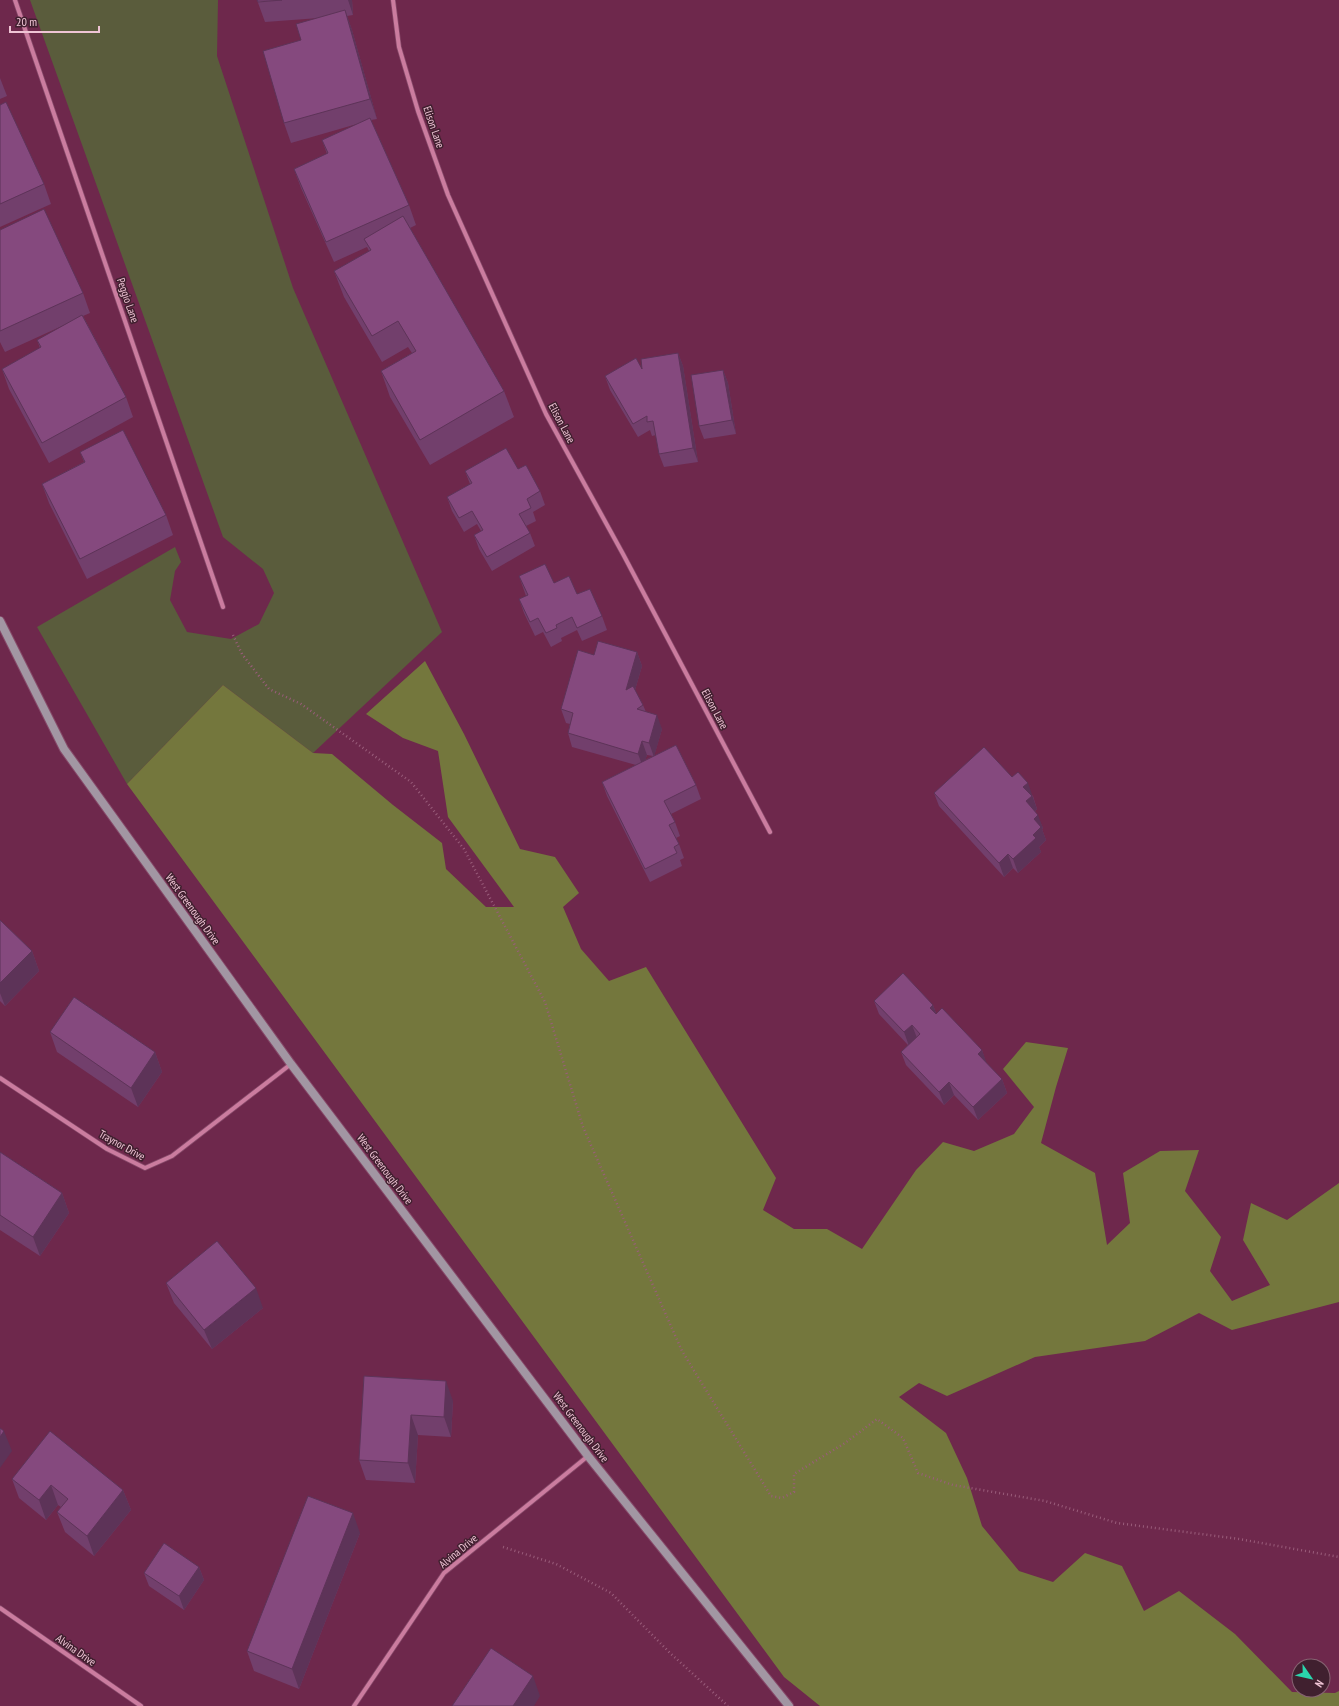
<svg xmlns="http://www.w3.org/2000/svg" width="1339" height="1706" font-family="'PT Sans Narrow',sans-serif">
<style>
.green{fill:#5a5c3c}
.forest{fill:#74773d}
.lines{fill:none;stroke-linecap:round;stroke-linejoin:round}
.street-casing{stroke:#864969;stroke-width:5.5}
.secondary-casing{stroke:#864969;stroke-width:10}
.path{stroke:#9a5d7b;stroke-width:2.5;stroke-dasharray:1 3;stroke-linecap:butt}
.street{stroke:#cb7c9f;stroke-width:4}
.secondary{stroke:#a296a3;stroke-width:8}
.wall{fill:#723f6c;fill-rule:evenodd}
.shaded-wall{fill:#5d3358}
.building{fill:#85497e;stroke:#5d3358}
.labels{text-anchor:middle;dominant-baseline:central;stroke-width:3;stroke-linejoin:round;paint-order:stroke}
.street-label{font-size:11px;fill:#efc4d5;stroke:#40202f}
</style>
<rect width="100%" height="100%" fill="#6e284c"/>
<path class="green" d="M30 0H218L217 56 293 288 442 632 313 753 223 685 127 784 37 627 175 547 181 562 175 571 170 600 187 632 231 639 259 624 274 593 263 569 223 537Z"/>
<path class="forest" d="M425 661 464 734 520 849 555 857 579 893 563 907 581 949 609 981 646 967 776 1178 763 1210 794 1229H827L862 1249 916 1170 943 1142 974 1151 1014 1134 1034 1107 1003 1069 1026 1042 1068 1048 1056 1087 1041 1143 1095 1173 1107 1245 1130 1223 1123 1173 1160 1151 1199 1150 1185 1191 1221 1237 1210 1271 1232 1301 1270 1285 1243 1240 1251 1203 1287 1220 1339 1183V1302L1232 1330 1199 1313 1145 1341 1035 1357 947 1396 919 1383 899 1397 946 1433 967 1478 982 1526 1019 1571 1053 1582 1085 1553 1122 1566 1144 1611 1179 1591 1235 1634 1292 1692 1335 1693 1339 1691V1706H820L784 1677 127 784 223 685 313 753 332 754 393 805 442 843 446 869 486 907H514L448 817 438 751 403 738 366 714Z"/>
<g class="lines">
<g class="street-casing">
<g id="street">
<path d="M15 0 223 607"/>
<path d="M393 0 399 47 418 111 448 195 546 414 623 554 770 832"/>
<path d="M0 1078 107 1149 145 1168 172 1156 291 1064"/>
<path d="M0 1608 141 1706"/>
<path d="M354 1706 444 1573 588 1456"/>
</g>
</g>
<g class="secondary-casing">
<path id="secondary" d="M0 621 64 749 291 1064 588 1456 789 1706"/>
</g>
<g class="path">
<path d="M233 635 242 654 269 689 301 704 411 782 464 849 545 1002 583 1127 682 1351 771 1496 782 1498 794 1492V1474L845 1443 877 1419 903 1438 918 1473 953 1485 1045 1501 1117 1523 1239 1539 1339 1557"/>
<path d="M503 1547 556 1564 611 1593 670 1653 728 1706"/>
</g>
<use href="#street" class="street"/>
<use href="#secondary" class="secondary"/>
</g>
<g class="wall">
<path d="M257 0H352L353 15 347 16 352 30 377 119 371 120 409 205 416 225 410 228 504 391 514 417 430 465 390 397 381 371 412 353 408 347 382 362 344 297 334 271 369 251 367 247 334 262 301 188 294 169 327 154 322 140 357 124 291 143 284 123 301 40 319 18 265 22Z"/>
<path d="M0 78 7 96 0 99Z"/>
<path d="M0 105 44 184 51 204 0 227Z"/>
<path d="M0 230 83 293 90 313 83 316 126 397 133 417 49 463 9 389 2 369 40 348 37 340 73 321 5 352 0 342Z"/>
<path d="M678 353 683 366 698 462 664 467 659 454 656 435 652 436 650 430 638 437 610 390 605 376 642 369Z"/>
<path d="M723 370 728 383 736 434 704 439 699 426Z"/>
<path d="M80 452 166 515 173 535 87 579 49 503 42 484 84 462Z"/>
<path d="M518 469 540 491 545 505 533 512 536 521 526 526 530 533 535 546 492 571 479 549 474 535 481 531 477 524 464 532 452 511 447 497 470 484 465 471Z"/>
<path d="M519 576 554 583 577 594 602 616 607 630 582 641 577 630 561 638 562 641 551 647 543 632 535 636 524 613 519 599 526 596Z"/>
<path d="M637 652 642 666 635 690 643 705 646 712 662 729 654 756 696 785 701 799 671 814 675 822 680 836 676 838 679 844 684 858 680 860 682 866 650 882 607 796 602 782 636 765 572 747 568 733 570 724 566 723 561 709 594 655ZM647 755 653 756 645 760Z"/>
<path d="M1012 777 1033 796 1037 809 1035 811 1043 828 1042 829 1046 840 1039 847 1041 852 1018 873 1013 868 1004 877 939 806 934 793Z"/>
<path d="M0 920 32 951 39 971 5 1006 0 1001Z"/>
<path d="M874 1001 933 1005 936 1013 982 1050 986 1063 1002 1079 1007 1093 978 1120 954 1095 944 1105 906 1065 901 1052 908 1045 879 1014Z"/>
<path d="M50 1032 155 1052 162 1072 138 1107 57 1052Z"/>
<path d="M0 1152 62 1193 69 1213 40 1256 0 1230Z"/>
<path d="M166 1283 263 1308 212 1349 174 1303Z"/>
<path d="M364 1376 453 1401 451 1437 418 1435 415 1483 366 1480 359 1460Z"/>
<path d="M12 1479 123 1490 131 1510 94 1556 65 1532 57 1512 61 1507 58 1505 46 1520 19 1498Z"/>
<path d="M360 1533 299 1689 254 1671 247 1651Z"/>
<path d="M199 1567 204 1580 184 1610 149 1586 144 1573Z"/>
</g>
<g class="shaded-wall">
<path d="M348 0H352L353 15Z"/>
<path d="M345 10 352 30 377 119 370 99Z"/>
<path d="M678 353 683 366 698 462 693 448Z"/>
<path d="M723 370 728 383 736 434 732 420Z"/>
<path d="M637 652 642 666 631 704 626 690Z"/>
<path d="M657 715 662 729 654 757 649 743Z"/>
<path d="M642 741 647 755 643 767 638 754Z"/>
<path d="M1028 783 1037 809 1031 815 1026 801 1023 787Z"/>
<path d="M1038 815 1043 828 1042 829 1046 840 1039 847 1041 852 1018 873 1013 859 1033 835 1034 819Z"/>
<path d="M1008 854 1013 868 1004 877 999 863Z"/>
<path d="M32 951 39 971 5 1006 0 993V983Z"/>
<path d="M933 1005 938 1018 930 1008Z"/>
<path d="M912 1025 917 1038 909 1046 904 1032Z"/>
<path d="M982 1050 987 1064 978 1054Z"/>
<path d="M155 1052 162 1072 138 1107 131 1088Z"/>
<path d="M1002 1079 1007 1093 978 1120 973 1107Z"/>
<path d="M949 1082 954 1095 944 1105 939 1092Z"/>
<path d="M62 1193 69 1213 40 1256 33 1237Z"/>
<path d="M256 1288 263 1308 212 1349 204 1330Z"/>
<path d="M446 1381 453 1401 451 1437 444 1417Z"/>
<path d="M411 1415 418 1435 415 1483 408 1463Z"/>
<path d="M4 1431 12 1451 0 1468V1437Z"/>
<path d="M51 1485 58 1505 46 1520 39 1500Z"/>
<path d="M123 1490 131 1510 94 1556 87 1536Z"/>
<path d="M353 1513 360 1533 299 1689 292 1669Z"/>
<path d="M199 1567 204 1580 184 1610 179 1596Z"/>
<path d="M533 1676 540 1696 534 1706H513Z"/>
</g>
<g class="building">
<path d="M257 0H282L258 2Z"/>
<path d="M345 10 370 99 284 123 263 51 301 40 296 24Z"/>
<path d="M6 102 44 184 0 204V105Z"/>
<path d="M370 118 409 205 326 242 294 169 328 153 322 140Z"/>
<path d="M44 209 83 293 0 331V230Z"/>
<path d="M403 216 504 391 420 440 381 371 416 351 398 321 372 336 334 271 371 250 364 239Z"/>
<path d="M82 315 126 397 42 443 2 369 41 347 37 340Z"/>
<path d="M678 353 693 448 659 454 653 421 647 422V416L633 424 605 376 636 358 642 369 641 359Z"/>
<path d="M723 370 732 420 699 426 691 375Z"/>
<path d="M123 430 166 515 80 559 42 484 85 462 80 452Z"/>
<path d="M506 448 518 469 526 465 540 491 527 499 531 508 519 514 530 533 487 557 474 535 483 530 472 511 459 518 447 497 472 483 465 471Z"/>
<path d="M545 564 554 583 569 576 577 594 590 589 602 616 577 628 572 617 556 625 557 628 546 633 538 618 530 622 519 599 528 595 519 576Z"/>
<path d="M598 641 637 652 626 690 633 686 643 705 637 709 657 715 649 743 642 741 638 754 568 733 573 713 561 709 578 650 594 655Z"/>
<path d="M676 745 696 785 664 801 675 822 669 825 679 844 674 847 677 853 645 869 602 782Z"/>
<path d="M984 747 1012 777 1018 772 1028 783 1023 787 1032 796 1026 801 1038 815 1034 819 1041 827 1033 835 1036 838 1013 859 1008 854 999 863 934 793Z"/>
<path d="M0 920 32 951 0 983Z"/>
<path d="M903 973 933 1005 930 1008 936 1014 942 1008 982 1050 978 1054 1002 1079 973 1107 949 1082 939 1092 901 1052 920 1034 912 1025 904 1032 874 1001Z"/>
<path d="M74 997 155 1052 131 1088 50 1032Z"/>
<path d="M0 1152 62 1193 33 1237 0 1215Z"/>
<path d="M217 1241 256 1288 204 1330 166 1283Z"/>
<path d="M364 1376 446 1381 444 1417 411 1415 408 1463 359 1460Z"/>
<path d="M0 1428 4 1431 0 1437Z"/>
<path d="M50 1431 123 1490 87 1536 57 1512 68 1499 51 1485 39 1500 12 1479Z"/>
<path d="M308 1496 353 1513 292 1669 247 1651Z"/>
<path d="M164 1543 199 1567 179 1596 144 1573Z"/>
<path d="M491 1648 533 1676 513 1706H452Z"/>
</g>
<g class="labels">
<g class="street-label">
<text transform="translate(434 127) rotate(71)">Elison Lane</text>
<text transform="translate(128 300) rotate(71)">Peggio Lane</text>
<text transform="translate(562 423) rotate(62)">Elison Lane</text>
<text transform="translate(715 709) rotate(62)">Elison Lane</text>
<text transform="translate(193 909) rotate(54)">West Greenough Drive</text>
<text transform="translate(122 1145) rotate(29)">Traynor Drive</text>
<text transform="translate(385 1169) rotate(53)">West Greenough Drive</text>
<text transform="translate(581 1427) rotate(53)">West Greenough Drive</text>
<text transform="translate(458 1551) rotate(-40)">Alvina Drive</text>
<text transform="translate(76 1650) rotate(35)">Alvina Drive</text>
</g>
</g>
<g transform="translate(1311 1678) rotate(124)"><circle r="19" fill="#40202f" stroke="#866271"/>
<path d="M0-3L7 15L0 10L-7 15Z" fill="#2ad5ac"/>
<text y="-6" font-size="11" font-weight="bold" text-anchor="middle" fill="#efc4d5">N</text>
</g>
<path d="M10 26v6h89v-6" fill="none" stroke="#efc4d5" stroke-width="2"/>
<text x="16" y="26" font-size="12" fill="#efc4d5" stroke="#40202f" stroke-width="3" paint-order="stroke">20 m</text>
</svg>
